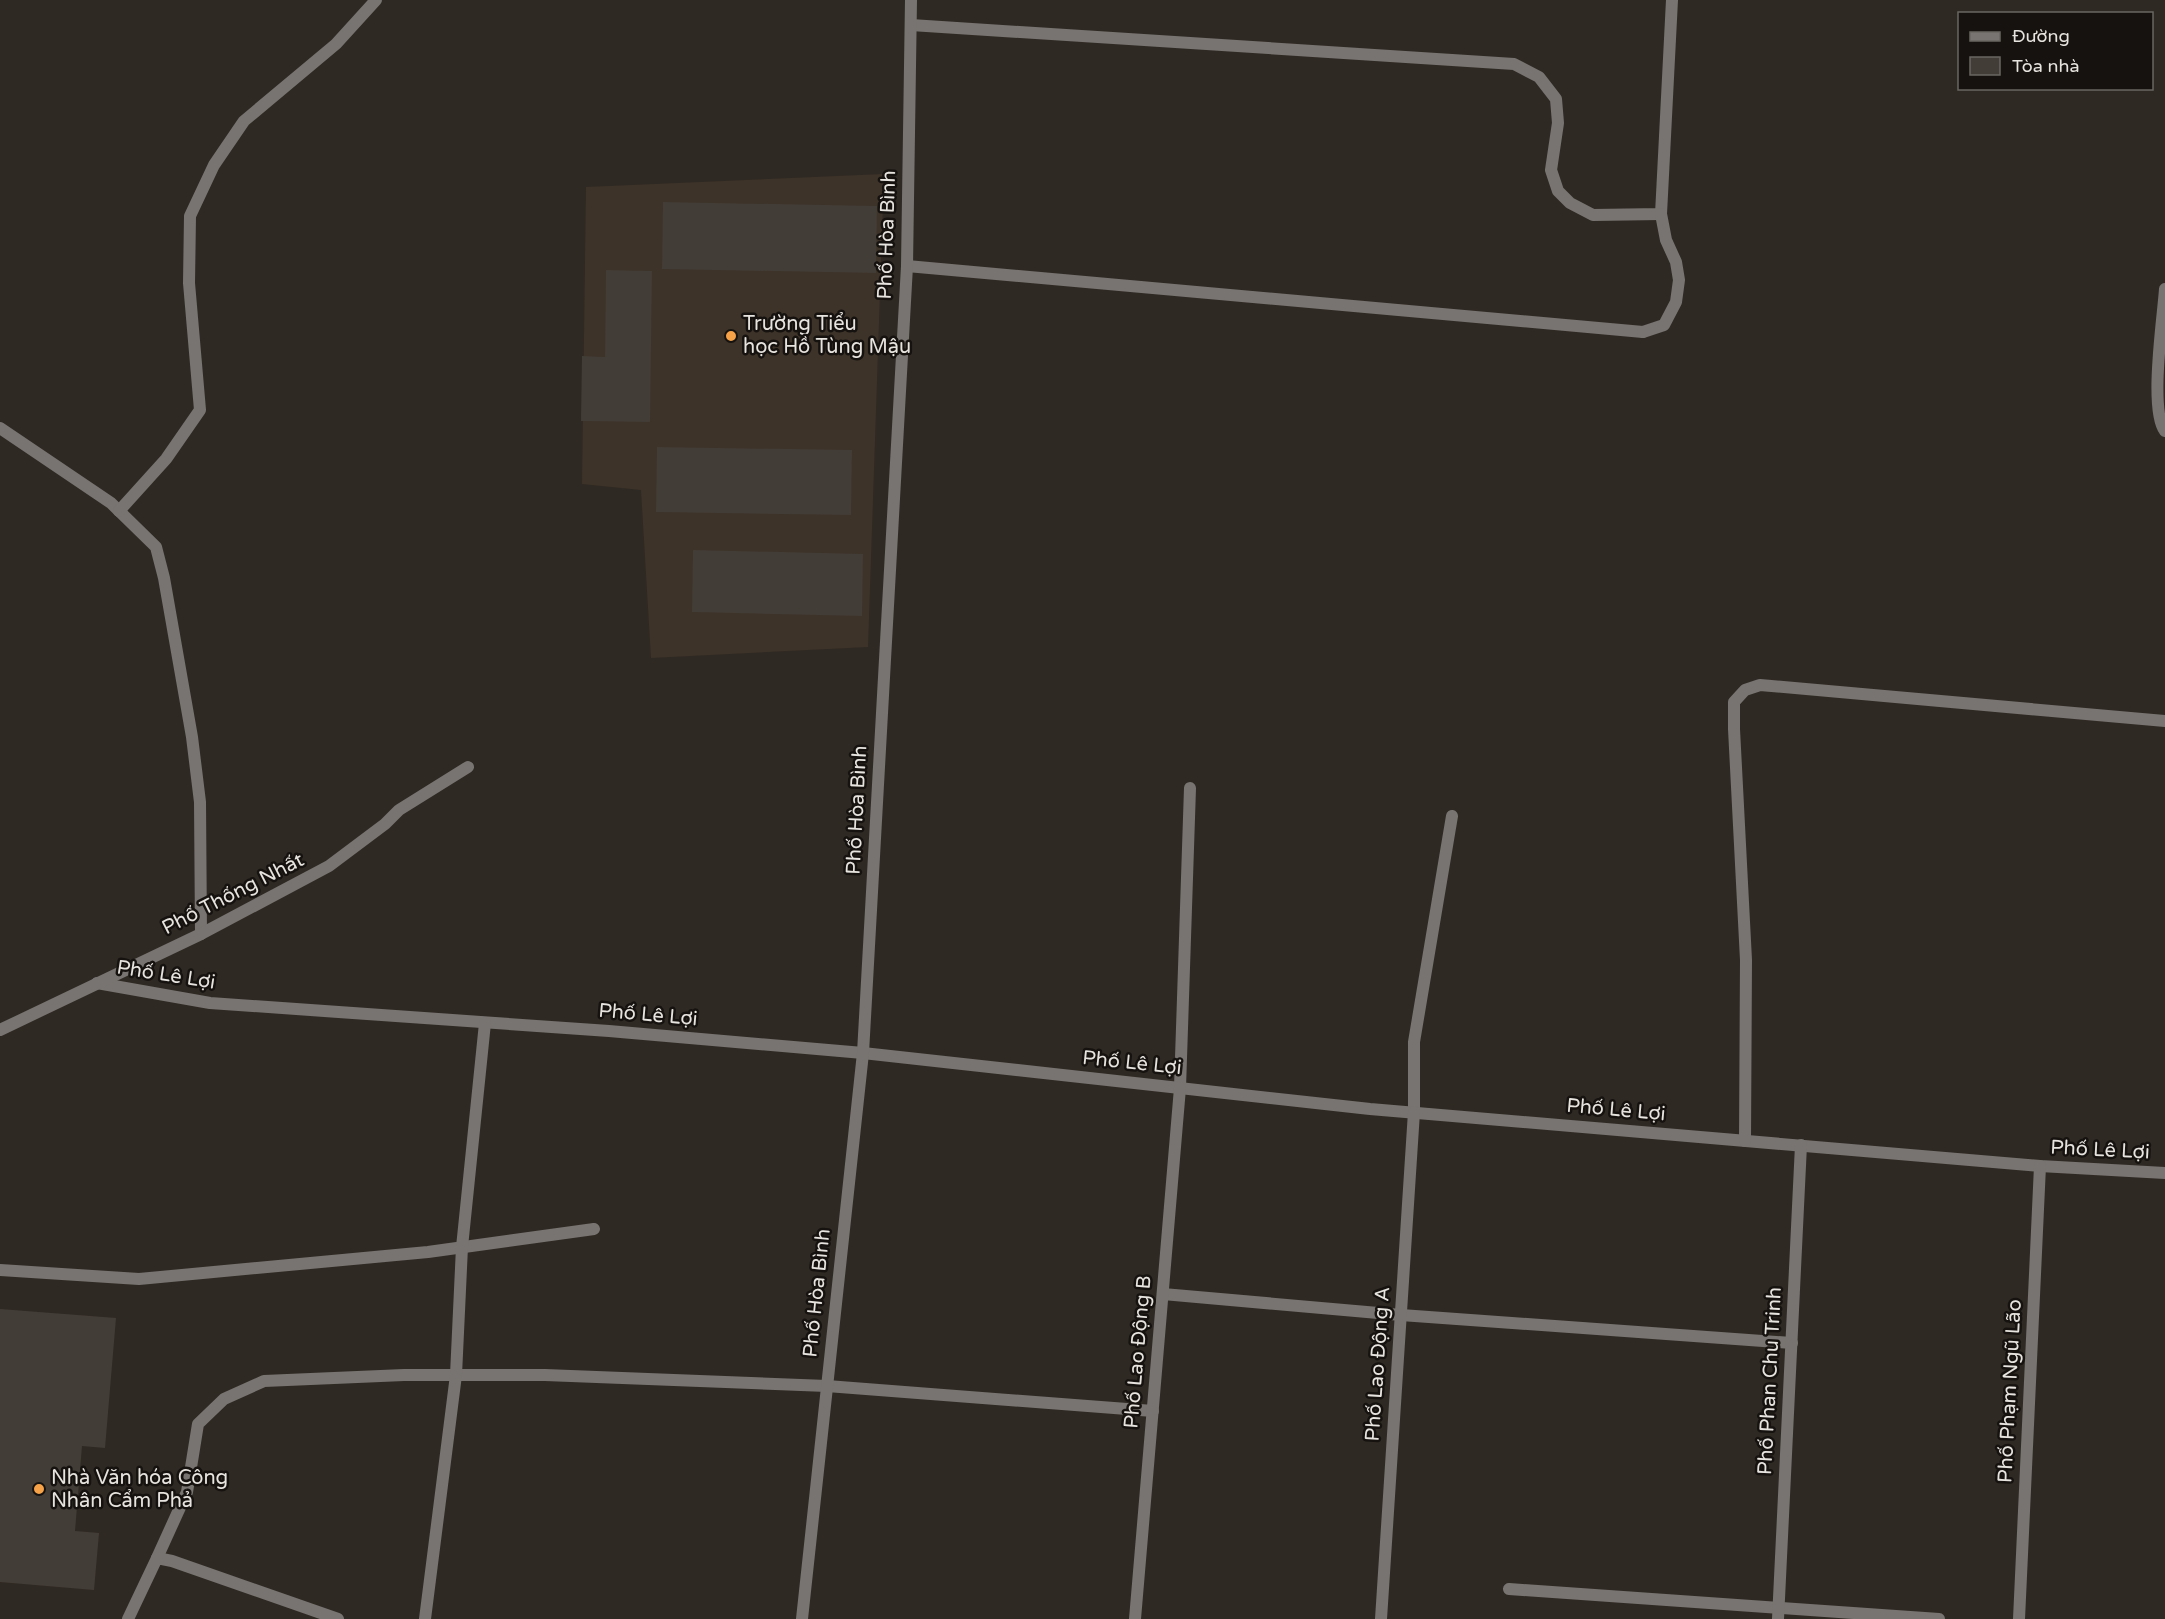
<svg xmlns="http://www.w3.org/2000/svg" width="2165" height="1619" font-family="'Varela Round',sans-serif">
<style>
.built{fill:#3d3329}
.building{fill:#433d37}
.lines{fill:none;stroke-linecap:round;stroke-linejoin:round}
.lane{stroke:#787471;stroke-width:12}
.street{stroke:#787471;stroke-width:12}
.poi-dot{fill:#f6a248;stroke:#15120f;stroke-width:2}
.labels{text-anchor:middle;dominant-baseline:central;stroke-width:5;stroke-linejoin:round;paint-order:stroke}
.street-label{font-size:20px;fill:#e7e3df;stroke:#15120f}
.poi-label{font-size:20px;fill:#e7e3df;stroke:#15120f;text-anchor:start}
</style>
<rect width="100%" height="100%" fill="#2f2923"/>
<path class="built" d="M884 174 868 647 651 658 641 490 582 484 586 187Z"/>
<g class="building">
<path d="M663 202 877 206 876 273 662 269Z"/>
<path d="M606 270 652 271 650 422 581 421 582 356 605 357Z"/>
<path d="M657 447 852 450 851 515 656 512Z"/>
<path d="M693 550 863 554 862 616 692 612Z"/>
<path d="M0 1309 116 1318 105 1448 82 1446 75 1531 99 1533 94 1590 0 1582Z"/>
</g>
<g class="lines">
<g class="lane">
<path d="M911 25 1514 64 1539 77 1556 99 1558 123 1551 170 1558 191 1570 203 1593 215 1661 214 1672 0"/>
<path d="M907 266 1643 332"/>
<path d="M0 428 111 503 156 547 164 578 192 737 200 802 201 934"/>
<path d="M119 511 166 459 200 410 189 283 190 216 214 165 244 121 336 44 376 0"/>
<path d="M1180 1088 1190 788"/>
<path d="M1414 1112V1042L1452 816"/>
<path d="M0 1270 139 1279 428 1252 594 1229"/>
<path d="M157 1558 187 1492 198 1424 224 1399 264 1381 404 1375H545L827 1386"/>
</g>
<g class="street">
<path d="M2165 289C2163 319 2149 410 2165 431"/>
<path d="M1643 332 1664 325 1676 302 1679 280 1676 262 1666 240 1661 214"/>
<path d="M97 983 210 1003 609 1031 863 1053 1370 1109 2040 1166 2165 1173"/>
<path d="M0 1030 201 934 329 866 385 824 399 810 468 767"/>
<path d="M1745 1141 1746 960 1734 729V702L1745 690 1760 685 2165 721"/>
<path d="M1163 1294 1401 1315 1792 1343"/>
<path d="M827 1386 1153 1411"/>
<path d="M1509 1589 1939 1619"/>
<path d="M128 1619 157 1558 172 1561 338 1619"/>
<path d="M425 1619 456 1375 462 1247 485 1023"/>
<path d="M802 1619 863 1053 907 266 911 0"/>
<path d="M1135 1619 1180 1088"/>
<path d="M1381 1619 1414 1112"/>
<path d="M1778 1619 1801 1145"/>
<path d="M2019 1619 2040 1166"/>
</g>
</g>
<g class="poi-dot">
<circle cx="731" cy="336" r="6"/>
<circle cx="39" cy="1489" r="6"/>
</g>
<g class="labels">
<g class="street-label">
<text transform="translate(887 235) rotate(-88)">Phố Hòa Bình</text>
<text transform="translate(857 810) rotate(-87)">Phố Hòa Bình</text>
<text transform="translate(233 894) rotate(-27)">Phố Thống Nhất</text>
<text transform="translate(166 975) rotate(9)">Phố Lê Lợi</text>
<text transform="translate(648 1015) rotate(5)">Phố Lê Lợi</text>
<text transform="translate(1132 1063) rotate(6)">Phố Lê Lợi</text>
<text transform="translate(1616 1110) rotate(5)">Phố Lê Lợi</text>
<text transform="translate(2100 1150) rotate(3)">Phố Lê Lợi</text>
<text transform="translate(817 1293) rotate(-84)">Phố Hòa Bình</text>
<text transform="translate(1138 1352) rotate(-85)">Phố Lao Động B</text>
<text transform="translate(1378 1364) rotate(-86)">Phố Lao Động A</text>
<text transform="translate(1770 1381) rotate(-87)">Phố Phan Chu Trinh</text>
<text transform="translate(2010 1391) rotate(-87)">Phố Phạm Ngũ Lão</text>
</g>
<g class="poi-label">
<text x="743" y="324">Trường Tiểu<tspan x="743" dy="23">học Hồ Tùng Mậu</tspan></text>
<text x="51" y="1478">Nhà Văn hóa Công<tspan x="51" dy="23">Nhân Cẩm Phả</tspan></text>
</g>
</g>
<rect x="1958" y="12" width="195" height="78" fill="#15120f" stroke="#696662" stroke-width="1.5"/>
<rect x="1970" y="32" width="30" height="9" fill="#787471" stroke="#696662" stroke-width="1.5"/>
<text x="2012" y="42" font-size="18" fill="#e7e3df">Đường</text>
<rect x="1970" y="57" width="30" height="18" fill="#433d37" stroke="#696662" stroke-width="1.5"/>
<text x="2012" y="72" font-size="18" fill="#e7e3df">Tòa nhà</text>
</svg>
